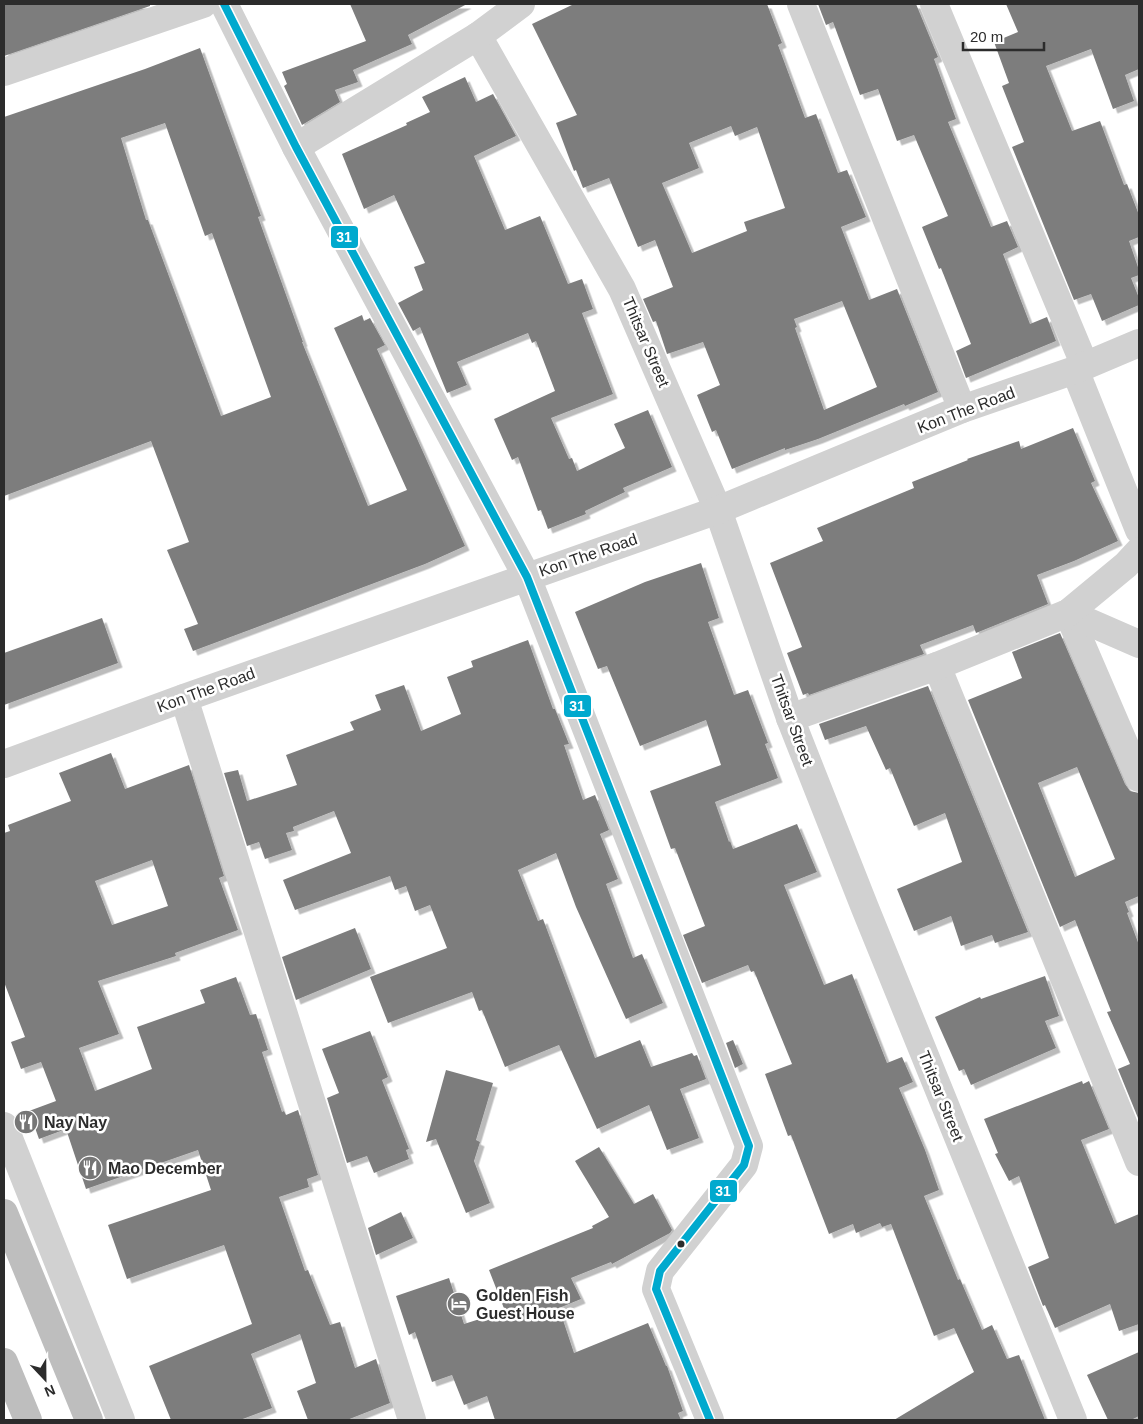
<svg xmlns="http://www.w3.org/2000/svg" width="1143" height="1424" font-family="Helvetica,sans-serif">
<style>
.building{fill:#7d7d7d;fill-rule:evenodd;filter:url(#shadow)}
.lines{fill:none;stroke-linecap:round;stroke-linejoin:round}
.minor{stroke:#d1d1d1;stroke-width:28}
.highway{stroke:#bebebe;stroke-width:28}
.bus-1-casing{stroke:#fff;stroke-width:11}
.bus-1{stroke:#00a9ce;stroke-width:8}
.bus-dot{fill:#2c2c2c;stroke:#fff;stroke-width:2}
.labels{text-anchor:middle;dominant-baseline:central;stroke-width:5;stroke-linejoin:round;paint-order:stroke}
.street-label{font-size:16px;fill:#2c2c2c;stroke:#fff}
.poi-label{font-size:16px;font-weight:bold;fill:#2c2c2c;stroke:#fff;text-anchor:start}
.line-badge{stroke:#fff;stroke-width:2}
.badge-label{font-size:14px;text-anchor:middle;font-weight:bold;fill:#fff}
</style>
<defs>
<filter id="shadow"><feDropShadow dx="4.5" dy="4.5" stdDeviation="0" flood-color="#0004"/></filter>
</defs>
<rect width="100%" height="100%" fill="#fff"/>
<g class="building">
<path d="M4 4H150V6L4 56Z"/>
<path d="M350 4H467L408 35 412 44 353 70 358 82 335 90 340 102 302 125 284 86 287 84 282 72 366 41Z"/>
<path d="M574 4H767L782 43 778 45 805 118 816 114 838 173 847 170 866 217 841 227 869 300 897 289 938 392 905 406 904 404 818 439 785 450V448L732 469 716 430 712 432 697 395 720 385 703 342 667 354 656 321 653 322 643 299 673 287 655 240 638 247 609 178 583 188 576 170 574 171 556 123 577 115 532 24ZM731 126 735 136 757 127 785 208 744 222 747 231 692 253 662 183 699 168 689 143ZM842 301 877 387 824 410 795 328 797 327 794 319Z"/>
<path d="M818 4H916L938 57 934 59 956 119 948 122 991 227 1007 221 1018 247 1003 254 1030 324 1047 317 1056 341 966 378 956 351 971 344 941 268 939 269 922 227 948 216 914 135 897 141 878 89 860 95 833 22 826 25Z"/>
<path d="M1006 4H1139V69L1125 75 1134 101 1113 109 1091 49 1046 66 1072 131 1100 121 1124 185 1127 184 1139 215V237L1129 241 1139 270V275L1131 278 1139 298V305L1102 321 1091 294 1074 300 1012 147 1024 142 1002 86 1009 83 994 42 1018 32Z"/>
<path d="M200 48 261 216 258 217 303 342H302L368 506 407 490 334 328 362 315 364 321 370 318 385 345 377 349 465 546 425 564 193 651 184 629 198 624 167 550 189 542 151 441 4 496V117L145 69ZM165 123 205 236 212 233 271 397 221 416 148 220H146L121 138Z"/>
<path d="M465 77 476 102 493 94 516 136 474 156 505 230 540 216 568 284 582 279 593 309 582 313 613 394 551 418 569 459 572 458 577 471 625 448 614 424 648 410 672 467 623 488 625 492 585 511 586 514 548 529 541 510 538 511 518 457 512 460 494 419 555 391 536 341 532 343 528 333 457 362 467 385 447 393 420 327 413 331 398 303 423 290 414 267 425 263 394 195 364 209 342 154 407 125 406 123 430 112 422 97Z"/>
<path d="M1073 428 1095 481 1091 483 1118 541 1074 561 1037 575 1048 604 976 633 973 625 920 645 924 654 809 695 808 693 803 695 787 653 802 647 770 563 823 541 817 528 914 488 912 482 968 460 967 459 1019 441 1021 449Z"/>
<path d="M701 563 719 618 708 622 734 695 748 690 768 743 765 744 778 778 715 802 729 842 730 841 733 849 797 824 817 872 784 885 824 985 852 974 887 1063 902 1057 913 1082 899 1088 925 1150 939 1190 924 1196 958 1280 960 1279 982 1330 992 1325 1007 1359 1019 1355 1045 1420H894L974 1372 954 1328 934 1336 891 1224 882 1227 880 1223 856 1233 853 1224 829 1234 791 1135 788 1136 765 1074 792 1064 754 971 751 972 748 965 702 983 683 935 705 926 675 848 671 849 650 791 721 765 706 720 640 746 607 666 598 669 575 612 645 582Z"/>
<path d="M102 618 118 663 4 705V653Z"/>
<path d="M1060 633 1125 784 1130 791 1139 793V896L1125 902 1129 912 1127 913 1139 945V1117L1138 1118 1118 1069 1130 1064 1107 1012 1111 1011 1075 920 1060 927 968 700 1022 678 1012 652ZM1077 767 1115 859 1075 877 1038 783Z"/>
<path d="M528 640 553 709H555L569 744 564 745 583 800 595 795 609 830 600 834 618 879 606 884 633 958 642 954 663 1003 626 1019 576 907 556 853 518 870 538 921 543 919 595 1058 640 1040 651 1067 692 1053 694 1056 697 1055 706 1079 680 1089 699 1138 667 1150 649 1105 597 1129 559 1045 505 1067 482 1010 479 1011 472 992 388 1023 370 977 447 948 430 905 415 911 406 886 395 890 390 876 295 910 283 880 351 853 334 811 293 827 294 831 286 833 292 850 265 859 259 842 247 846 224 773 238 770 247 801 297 785 286 755 354 730 350 722 381 710 375 695 404 685 421 731 461 714 447 677 473 667 471 661Z"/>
<path d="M928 686 1028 932 995 943 992 935 961 946 951 916 914 931 897 889 962 862 945 813 914 826 890 768 886 770 866 726 825 740 819 724Z"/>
<path d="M111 753 125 789 189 765 224 876 219 878 238 930 175 953 176 956 98 981 119 1034 79 1048 95 1091 152 1069 137 1027 205 1003 200 990 236 977 250 1015 256 1014 268 1050 262 1052 282 1112 284 1111 286 1115 298 1110 318 1175 307 1179 309 1187 279 1197 305 1271 308 1270 330 1325 340 1322 355 1368 376 1359 390 1403 347 1420H308L297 1391 316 1383 300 1334 251 1354 272 1408 240 1420H171L149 1366 252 1324 224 1245 127 1279 108 1225 211 1190 198 1150 86 1189 66 1129 39 1139 29 1111 56 1101 41 1062 21 1069 11 1042 25 1037 4 982V833L10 831 8 825 71 801 59 773ZM152 860 168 906 112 925 95 881Z"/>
<path d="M355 928 371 969 296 1000 282 957Z"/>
<path d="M1045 976 1059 1016 1045 1021 1056 1048 971 1085 964 1069 959 1071 935 1017 980 997 981 999Z"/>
<path d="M370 1031 388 1077 382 1080 409 1149 406 1150 409 1159 374 1173 367 1156 347 1163 327 1098 339 1093 322 1049Z"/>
<path d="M733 1040 743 1064 735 1068 726 1043Z"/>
<path d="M446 1070 493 1083 476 1140 480 1142 474 1161 490 1203 466 1213 436 1139 426 1142Z"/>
<path d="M1082 1081 1083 1084 1089 1081 1109 1129 1081 1140 1115 1224 1139 1214V1324L1119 1331 1110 1304 1055 1328 1045 1305 1043 1306 1028 1267 1049 1258 1019 1176 1009 1181 995 1154 998 1153 984 1119Z"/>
<path d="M599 1147 634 1204 653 1194 672 1230 670 1233 612 1264 611 1262 571 1278 581 1299 559 1308 574 1353 648 1323 666 1366H667L683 1411 678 1413 681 1420H495L487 1396 464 1405 452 1375 432 1382 415 1332 409 1335 396 1296 449 1278 464 1324 505 1311 489 1270 593 1228 592 1226 609 1217 575 1161Z"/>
<path d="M401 1212 413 1238 376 1255 368 1228Z"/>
<path d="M1139 1352V1416L1131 1420H1108L1087 1375Z"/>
</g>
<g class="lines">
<g class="minor">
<path d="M224 4 296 147 527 577 749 1146 744 1165 660 1271 656 1289 710 1420"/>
<path d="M801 4 962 409"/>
<path d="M934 4 1085 366"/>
<path d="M478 36 622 289 718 510 790 718 865 908 1073 1420"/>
<path d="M4 72 203 4"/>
<path d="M296 147 478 36 521 4"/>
<path d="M1075 370 1139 530"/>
<path d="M1068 613 1139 778"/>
<path d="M1068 613 1139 644"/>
<path d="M937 666 1139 1162"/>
<path d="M184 698 412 1420"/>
<path d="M790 718 937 666 1068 613 1126 565 1139 551"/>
<path d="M4 764 184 698 718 510 962 409 1075 370 1139 343"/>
<path d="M4 1126 121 1420"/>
</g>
<g class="highway">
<path d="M4 1213 89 1420"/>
<path d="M4 1362 28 1420"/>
</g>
<g class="bus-1-casing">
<path id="bus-1" d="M224 4 296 147 527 577 749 1146 744 1165 660 1271 656 1289 710 1420"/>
</g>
<use href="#bus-1" class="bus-1"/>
</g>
<defs>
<g id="restaurant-disc" transform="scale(1.25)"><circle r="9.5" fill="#767676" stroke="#fff"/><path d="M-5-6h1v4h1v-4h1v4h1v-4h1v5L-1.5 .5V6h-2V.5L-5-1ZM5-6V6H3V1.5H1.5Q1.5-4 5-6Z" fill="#fff"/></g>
<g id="hotel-disc" transform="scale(1.25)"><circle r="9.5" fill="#767676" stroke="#fff"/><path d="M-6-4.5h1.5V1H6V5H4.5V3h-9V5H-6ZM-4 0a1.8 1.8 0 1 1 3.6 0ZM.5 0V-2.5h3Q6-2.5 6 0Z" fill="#fff"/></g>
</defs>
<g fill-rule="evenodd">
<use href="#restaurant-disc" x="26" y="1122"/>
<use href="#restaurant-disc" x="90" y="1168"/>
<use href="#hotel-disc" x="459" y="1304"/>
</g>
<circle class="bus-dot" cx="681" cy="1244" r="4.5"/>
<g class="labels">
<g class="street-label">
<text transform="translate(646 342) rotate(67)">Thitsar Street</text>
<text transform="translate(966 410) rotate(-21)">Kon The Road</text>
<text transform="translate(588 555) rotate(-19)">Kon The Road</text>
<text transform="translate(206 690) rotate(-20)">Kon The Road</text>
<text transform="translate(792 720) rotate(70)">Thitsar Street</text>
<text transform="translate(941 1096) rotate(68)">Thitsar Street</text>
</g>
<g class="poi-label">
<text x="44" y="1122">Nay Nay</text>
<text x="108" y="1168">Mao December</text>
<text x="476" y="1295">Golden Fish<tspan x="476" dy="18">Guest House</tspan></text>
</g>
</g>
<g class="line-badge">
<rect x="330" y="225" width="29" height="24" rx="5" fill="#00a9ce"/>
<rect x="563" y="694" width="29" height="24" rx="5" fill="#00a9ce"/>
<rect x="709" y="1179" width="29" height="24" rx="5" fill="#00a9ce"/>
</g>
<g class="badge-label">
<text x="344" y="242">31</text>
<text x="577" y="711">31</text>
<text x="723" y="1196">31</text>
</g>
<rect width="1143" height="1424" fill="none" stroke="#2c2c2c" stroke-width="10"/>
<g transform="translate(45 1379) rotate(158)" stroke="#ffffff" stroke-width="4" paint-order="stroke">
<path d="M0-4L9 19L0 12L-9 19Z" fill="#2c2c2c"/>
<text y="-8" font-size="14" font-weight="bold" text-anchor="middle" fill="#2c2c2c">N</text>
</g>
<path d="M963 42v8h81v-8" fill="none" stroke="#2c2c2c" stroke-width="2.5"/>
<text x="970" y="42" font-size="15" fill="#2c2c2c" stroke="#ffffff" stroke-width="4" paint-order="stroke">20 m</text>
</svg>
